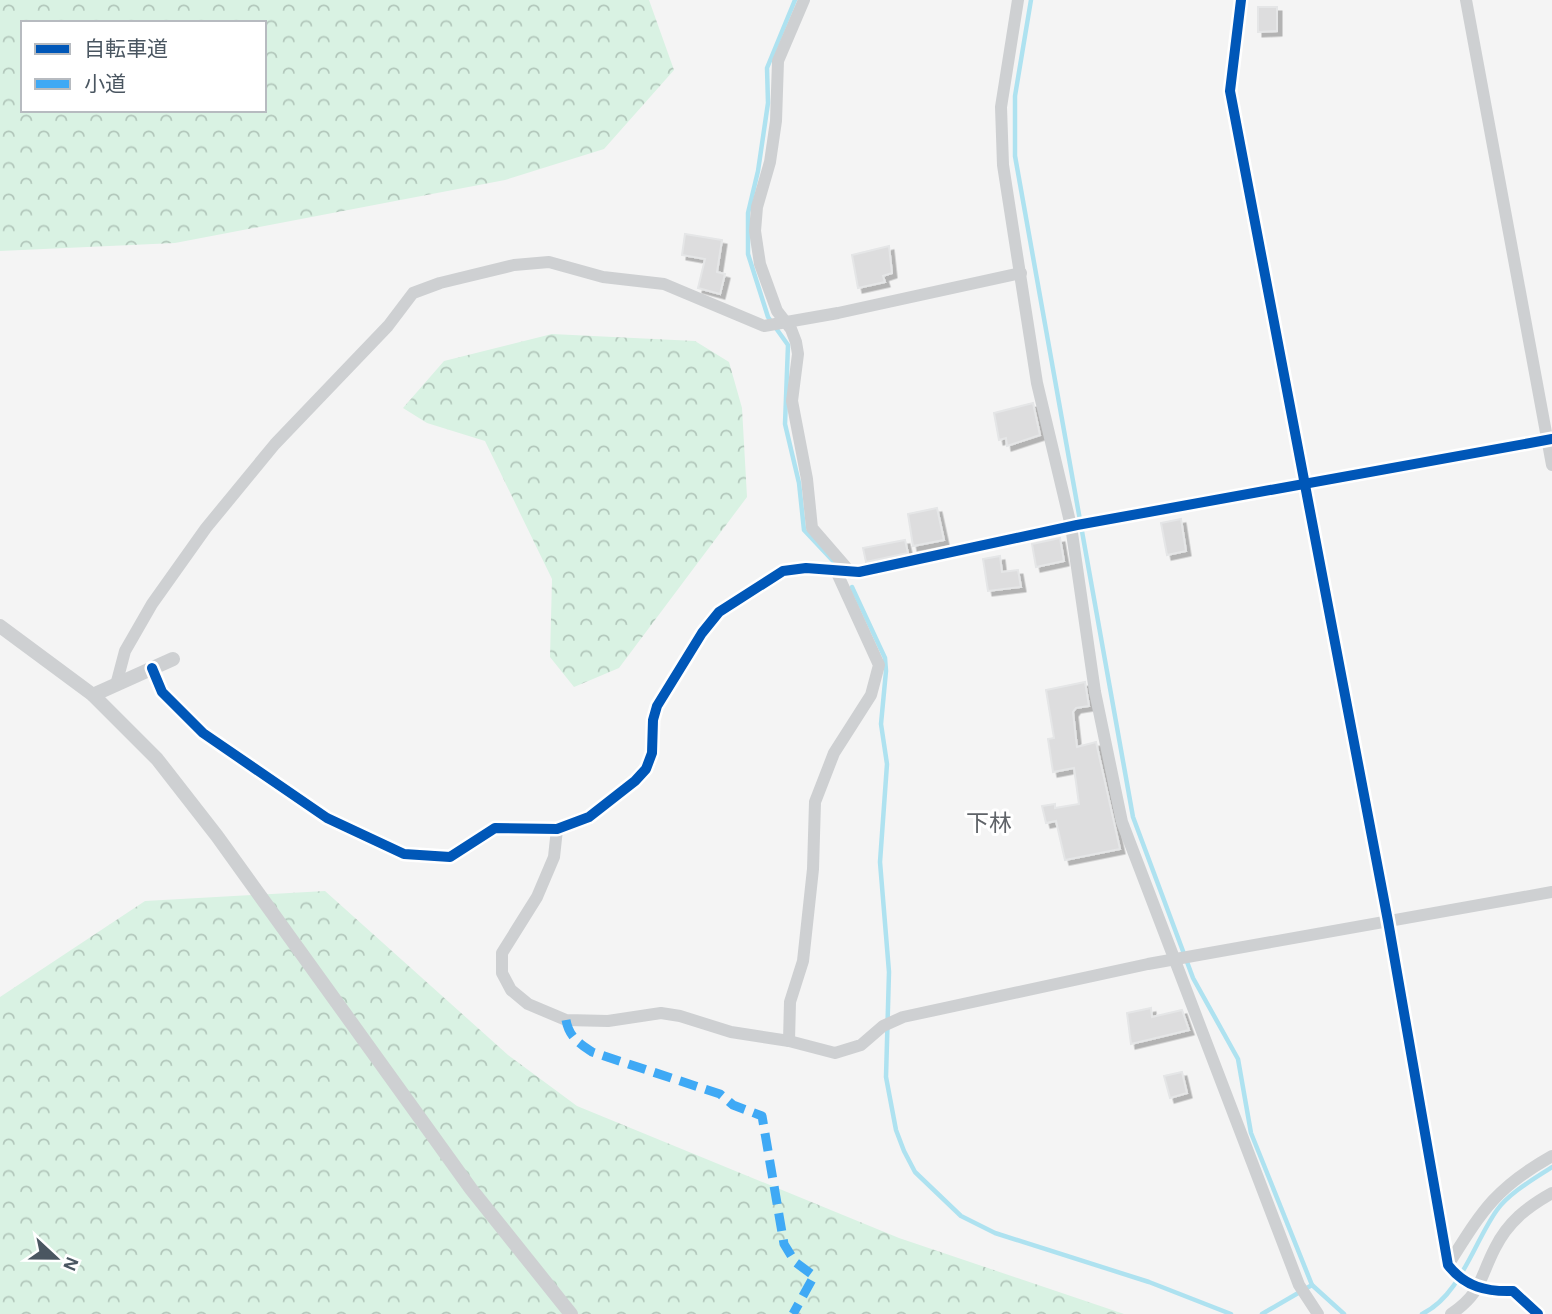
<svg xmlns="http://www.w3.org/2000/svg" width="1552" height="1314" font-family="'Alegreya Sans','Noto Sans JP',sans-serif">
<style>
.forest{fill:url(#forest-crowns);fill-rule:evenodd}
.lines{fill:none;stroke-linecap:round;stroke-linejoin:round}
.stream{stroke:#aee2f0;stroke-width:4.5}
.building{fill:#ddddde;stroke:#e5e6e7;stroke-width:2;filter:url(#shadow)}
.minor{stroke:#ced0d2;stroke-width:12}
.tertiary{stroke:#ced0d2;stroke-width:14}
.quiet{stroke:#3fa9f5;stroke-width:9;stroke-dasharray:18 9;stroke-linecap:butt}
.cycleway-casing{stroke:#fff;stroke-width:15}
.cycleway{stroke:#0057b8;stroke-width:10}
.labels{text-anchor:middle;dominant-baseline:central;stroke-width:6;stroke-linejoin:round;paint-order:stroke}
.neighbourhood-label{font-size:23px;fill:#5f6368;stroke:#fff}
</style>
<defs>
<pattern id="forest-crowns" width="20" height="18" patternUnits="userSpaceOnUse" patternTransform="scale(1.75)"><rect width="20" height="18" fill="#d9f2e3"/><path d="M2 6a3 3 0 1 1 6 0M12 15a3 3 0 1 1 6 0" fill="none" stroke="#b2c7bb"/></pattern>
<filter id="shadow"><feDropShadow dx="4.5" dy="4.5" stdDeviation="0" flood-color="#0004"/></filter>
</defs>
<rect width="100%" height="100%" fill="#f4f4f4"/>
<g class="forest">
<path d="M0 0H649L674 70 604 149 505 180 175 243 0 251ZM23 23H264V110H23Z"/>
<path d="M552 334 695 341 729 362 742 408 747 497 619 668 574 687 550 657 552 579 485 441 427 423 403 408 444 361Z"/>
<path d="M325 891 508 1055 577 1106 899 1238 1124 1314H0V997L145 901Z"/>
</g>
<g class="lines">
<g class="stream">
<path d="M795 0 767 68 768 103 758 171 748 213V254L768 317 788 345 785 424 799 483 804 530 834 562"/>
<path d="M1031 0 1015 96V156L1133 817 1193 978 1238 1059 1251 1133 1312 1285 1344 1314"/>
<path d="M852 587 885 658 886 671 881 724 887 764 880 862 889 972 886 1077 896 1130 904 1151 915 1172 961 1216 995 1233 1149 1282 1231 1314"/>
<path d="M1262 1314 1312 1285"/>
<path d="M1422 1314C1460 1296 1474 1242 1497 1210 1509 1193 1534 1179 1552 1167"/>
</g>
</g>
<g class="building">
<path d="M1258 7H1277V31L1258 32Z"/>
<path d="M685 234 722 240 717 272 725 274 720 294 698 288 705 259 682 255Z"/>
<path d="M889 246 892 273 883 276 885 282 858 288 852 255Z"/>
<path d="M1033 403 1040 435 1007 446 1006 438 999 440 994 413Z"/>
<path d="M937 508 944 540 913 546 908 514Z"/>
<path d="M1181 519 1186 551 1167 555 1161 523Z"/>
<path d="M1060 538 1064 561 1036 567 1032 544Z"/>
<path d="M905 540 908 553 866 562 863 548Z"/>
<path d="M1000 556 1002 572 1018 570 1021 587 988 591 983 559Z"/>
<path d="M1085 682 1089 706 1076 708 1073 712 1077 747 1096 742 1120 849 1065 860 1056 821 1046 823 1042 806 1055 804V808L1079 804 1074 768 1053 772 1048 739 1054 738 1046 690Z"/>
<path d="M1151 1008 1152 1017 1182 1010 1189 1030 1131 1044 1127 1013Z"/>
<path d="M1182 1072 1187 1093 1170 1098 1164 1076Z"/>
</g>
<g class="lines">
<g class="minor">
<path d="M804 0 778 61 776 121 770 162 757 207 755 231 760 264 777 311 791 329 796 342 798 354 792 401 807 479 812 528 851 573"/>
<path d="M1018 0 1001 107 1003 165 1037 383 1071 526 1095 692 1122 822 1299 1285 1318 1314"/>
<path d="M1241 0 1230 91 1388 921 1448 1265C1465 1287 1487 1292 1513 1291L1538 1314"/>
<path d="M1466 0 1552 465"/>
<path d="M152 668 162 692 203 733 327 818 404 854 450 857 495 828 557 829 589 817 635 781 646 769 652 753 653 720 657 706 702 633 719 612 783 571 806 568 859 572 1077 525 1552 439"/>
<path d="M116 685 125 651 152 604 206 528 275 444 388 326 413 293 440 283 514 265 549 262 603 277 664 284 764 326 838 313 1021 273"/>
<path d="M557 829 554 857 537 897 502 953V973L511 990 528 1004 566 1020 608 1021 661 1013 680 1016 731 1032 789 1041 835 1053 861 1045 883 1026 903 1017 1148 964 1552 892"/>
<path d="M789 1041 790 1002 803 961 813 869 815 802 834 753 871 695 879 665 837 573"/>
<path d="M1448 1265C1482 1211 1495 1188 1552 1156"/>
<path d="M1451 1314C1482 1293 1479 1279 1495 1248 1508 1222 1527 1207 1552 1193"/>
</g>
<g class="tertiary">
<path d="M0 626 93 695 157 759 217 836 471 1189 571 1314"/>
<path d="M93 695 173 659"/>
</g>
<path class="quiet" d="M566 1020C569 1037 579 1043 592 1052L720 1094 733 1105 762 1116 784 1244 795 1262 814 1276 793 1314"/>
<g class="cycleway-casing">
<g id="cycleway">
<path d="M1241 0 1230 91 1388 921 1448 1265C1465 1287 1487 1292 1513 1291L1538 1314"/>
<path d="M152 668 162 692 203 733 327 818 404 854 450 857 495 828 557 829 589 817 635 781 646 769 652 753 653 720 657 706 702 633 719 612 783 571 806 568 859 572 1077 525 1552 439"/>
</g>
</g>
<use href="#cycleway" class="cycleway"/>
</g>
<g class="labels">
<g class="neighbourhood-label">
<text x="989" y="824">下林</text>
</g>
</g>
<rect x="21" y="21" width="245" height="91" fill="#ffffff" stroke="#b7bbc0" stroke-width="2"/>
<rect x="35" y="44" width="35" height="10" fill="#0057b8" stroke="#b7bbc0" stroke-width="2"/>
<text x="84" y="56" font-size="21" fill="#4a5661">自転車道</text>
<rect x="35" y="79" width="35" height="10" fill="#3fa9f5" stroke="#b7bbc0" stroke-width="2"/>
<text x="84" y="91" font-size="21" fill="#4a5661">小道</text>
<g transform="translate(56 1258) rotate(112)" stroke="#ffffff" stroke-width="5" paint-order="stroke">
<path d="M0-5L12 26L0 18L-12 26Z" fill="#4a5661"/>
<text y="-10" font-size="19" font-weight="bold" text-anchor="middle" fill="#4a5661">N</text>
</g>
</svg>
